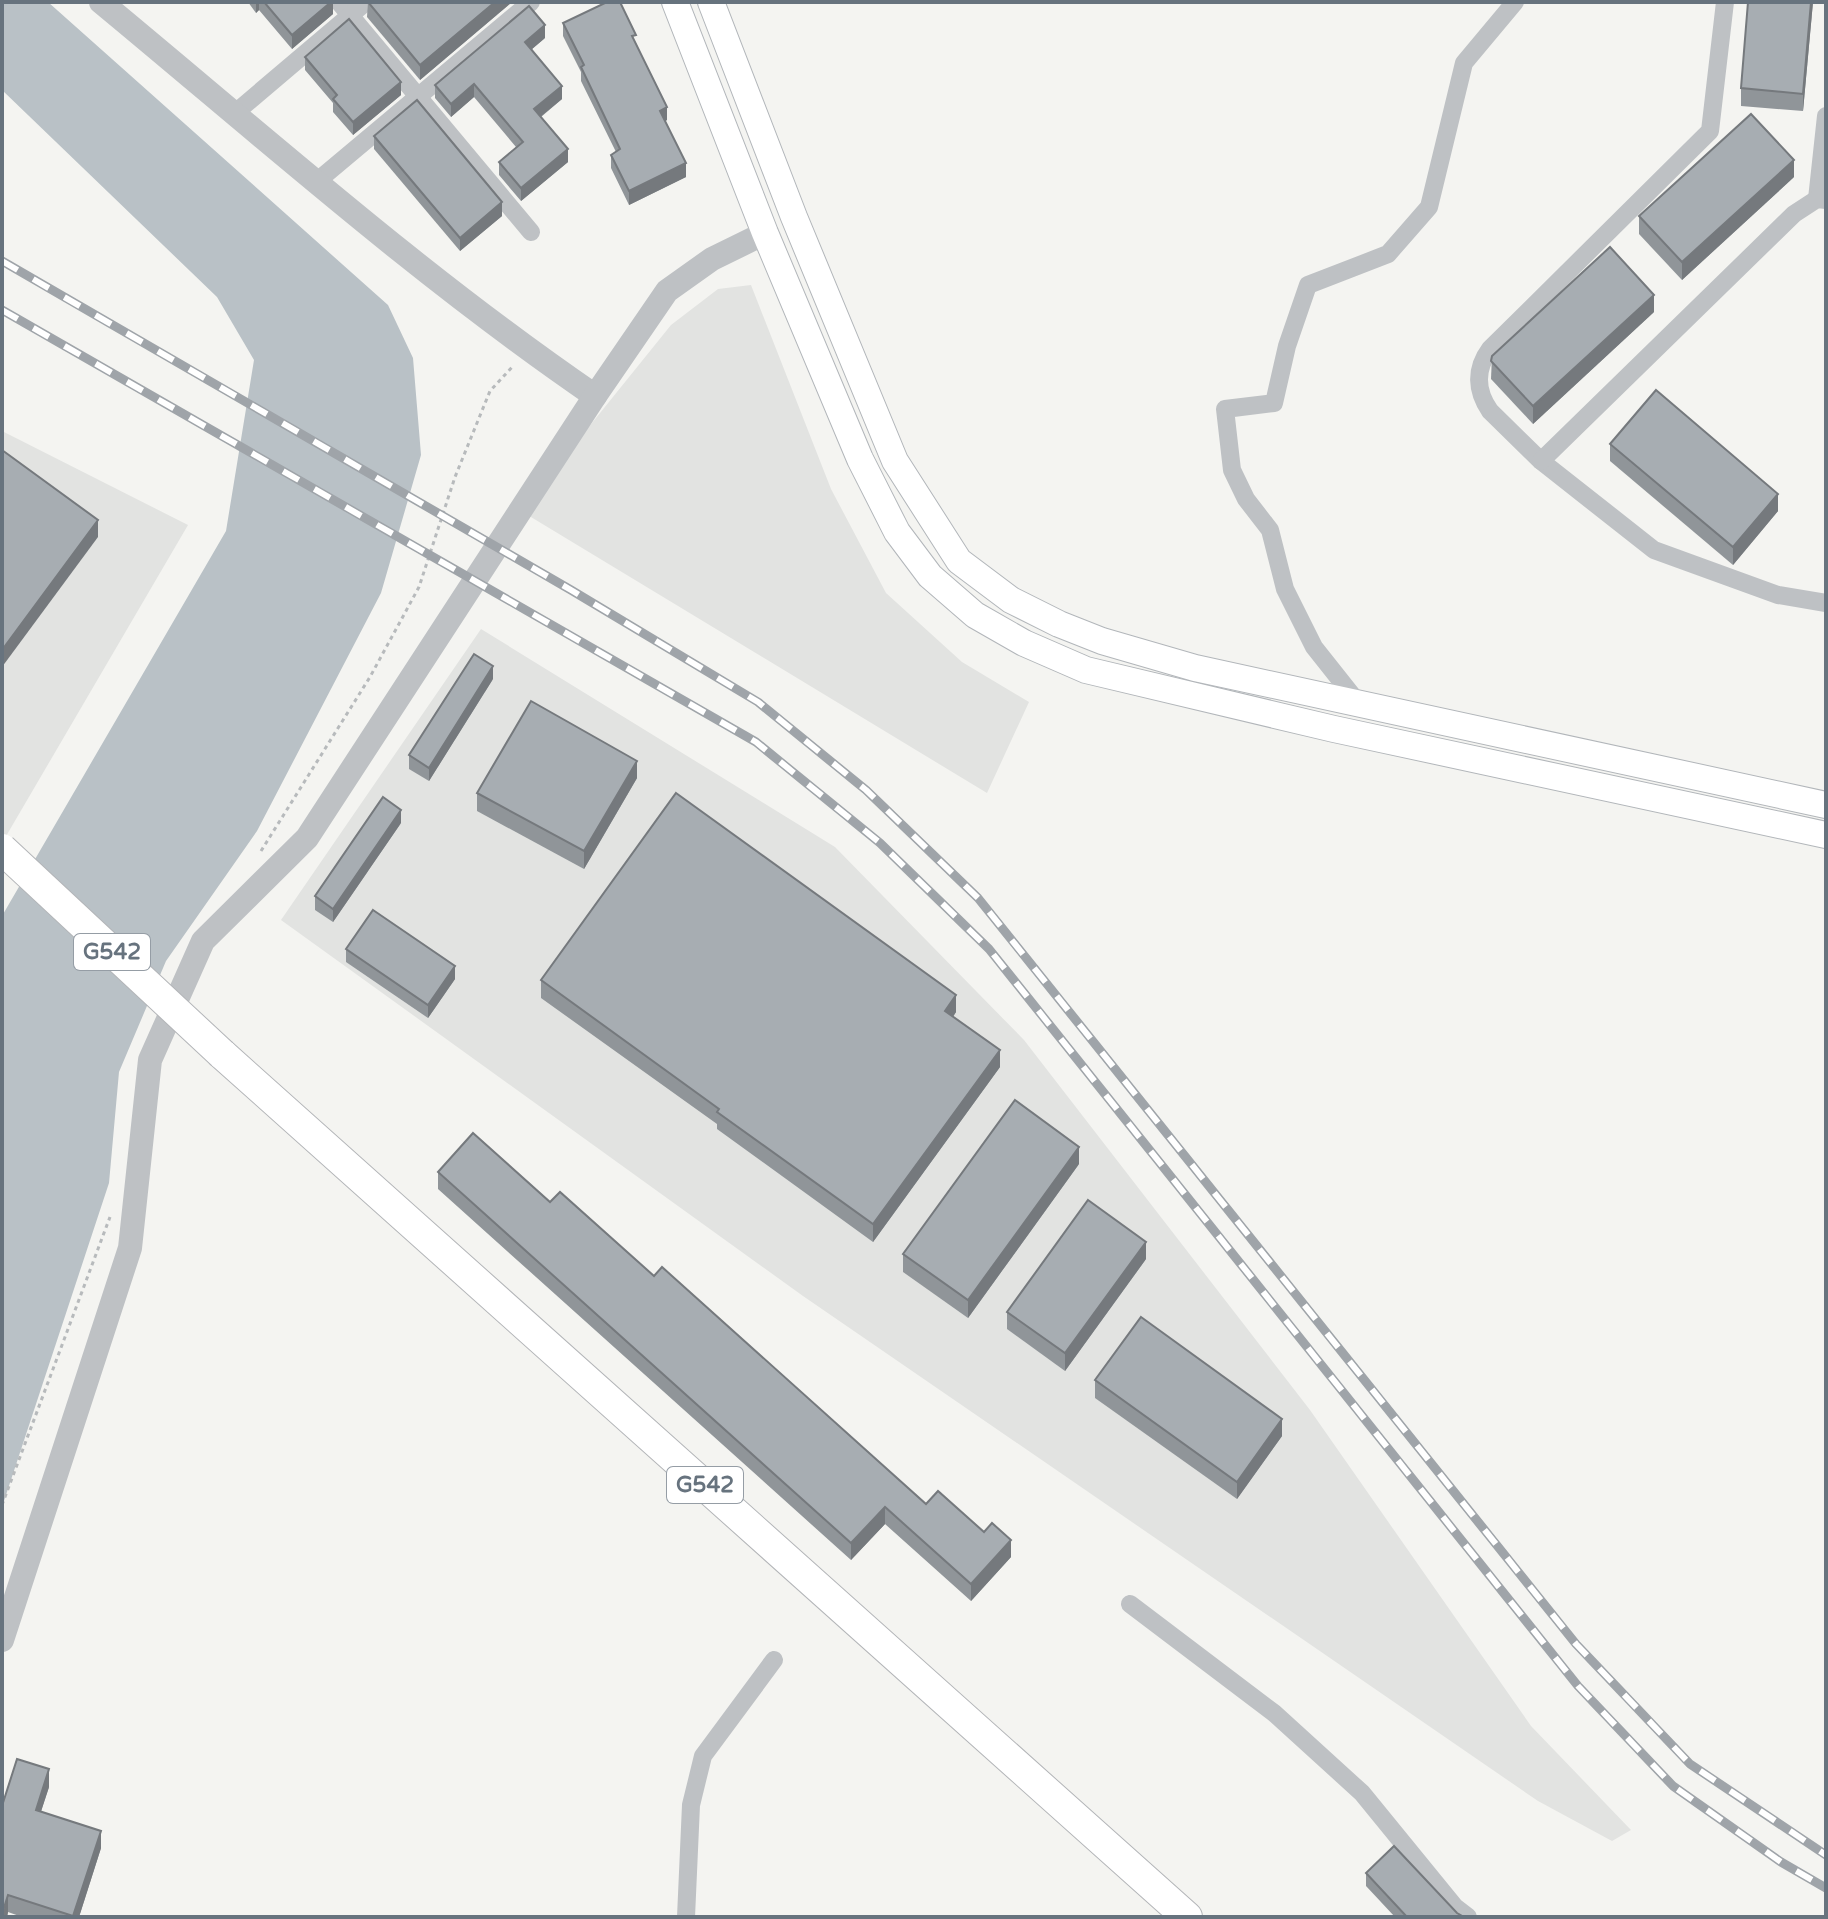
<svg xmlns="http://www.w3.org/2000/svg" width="1828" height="1919" font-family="'Varela Round',sans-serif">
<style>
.built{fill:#e2e3e1}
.water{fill:#b9c1c6}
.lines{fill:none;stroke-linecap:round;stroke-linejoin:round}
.secondary-casing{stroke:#b2b6ba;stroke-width:28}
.trunk-casing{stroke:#b3b5b8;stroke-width:32}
.path{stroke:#b7babc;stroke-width:3;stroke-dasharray:4 4;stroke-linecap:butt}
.minor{stroke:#bec1c4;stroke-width:18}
.tertiary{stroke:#bec1c4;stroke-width:24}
.secondary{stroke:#fff;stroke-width:26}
.trunk{stroke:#fff;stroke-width:30}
.rail-casing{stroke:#9fa4a9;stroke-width:9}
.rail{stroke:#fff;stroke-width:6;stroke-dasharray:18;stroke-linecap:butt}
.trunk-bridge-casing{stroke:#b3b5b8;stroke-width:32;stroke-linecap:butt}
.trunk-bridge{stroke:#fff;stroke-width:30}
.wall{fill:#909599}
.shaded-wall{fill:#75797d}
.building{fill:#a7adb2;stroke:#75797d;stroke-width:2}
.labels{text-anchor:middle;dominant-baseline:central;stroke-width:8;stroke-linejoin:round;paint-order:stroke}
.shield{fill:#fff;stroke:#959da5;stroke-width:2}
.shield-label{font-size:22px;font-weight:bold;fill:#67737e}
</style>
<rect width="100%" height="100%" fill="#f4f4f1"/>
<g class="built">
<path d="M751 285 831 489 886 593 962 662 1029 702 987 793 521 511 671 325 718 289Z"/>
<path d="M2 431 188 525 2 843Z"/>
<path d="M481 629 835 847 1024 1040 1310 1410 1531 1726 1631 1830 1612 1841 1538 1801 803 1296 281 920Z"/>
</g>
<path class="water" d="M2 2H48L388 305 413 358 421 455 381 593 257 831 166 961 119 1072 109 1183 2 1507V916L226 531 254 360 217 297 2 90Z"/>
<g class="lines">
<g class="secondary-casing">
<g id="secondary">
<path d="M675 2 765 233 860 459 897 532 930 576 975 615 1024 643 1086 670 1334 729 1826 835"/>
<path d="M711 2 794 217 895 461 959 561 1011 600 1059 624 1102 641 1195 668 1826 805"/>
</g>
</g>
<g class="trunk-casing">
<path id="trunk" d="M222 1054 1187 1917"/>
</g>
<g class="path">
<path d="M261 851 370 677 419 587 455 477 490 391 514 365"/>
<path d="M2 1505 110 1217"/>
</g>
<g class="minor">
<path d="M339 2 531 232"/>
<path d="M1725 2 1710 131 1490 349C1475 369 1476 391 1490 411L1541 461 1654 550 1778 595 1826 603"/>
<path d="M235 113 366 2"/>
<path d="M315 183 531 2"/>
<path d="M1817 199 1826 116"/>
<path d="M1541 461 1794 214 1817 199 1826 200"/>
<path d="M1360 705 1314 647 1285 589 1270 530 1246 499 1232 470 1225 409 1274 403 1287 346 1308 285 1388 254 1429 207 1464 63 1515 2"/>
<path d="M1130 1604 1274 1713 1362 1793 1455 1907 1468 1917"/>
<path d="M686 1917 691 1805 703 1756 774 1660"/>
</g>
<g class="tertiary">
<path d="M101 2C263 136 421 277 595 396"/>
<path d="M2 1640 130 1248 150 1060 203 941 307 838 595 396 667 291 712 259 765 233"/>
</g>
<use href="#secondary" class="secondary"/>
<use href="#trunk" class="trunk"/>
<g class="rail-casing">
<g id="rail">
<path d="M2 261 571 590 758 702 866 790 978 898 1576 1644 1690 1764 1826 1855"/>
<path d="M2 310 756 742 880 843 989 949 1578 1686 1673 1786 1781 1862 1826 1888"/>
</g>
</g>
<use href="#rail" class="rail"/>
<g class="trunk-bridge-casing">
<path id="trunk-bridge" d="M2 849 222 1054"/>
</g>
<use href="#trunk-bridge" class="trunk-bridge"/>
</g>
<g class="wall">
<path d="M248 2H333V14L292 49 259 10 256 13Z"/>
<path d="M368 2H512L420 80 367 17Z"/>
<path d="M1748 2H1813L1803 111 1741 106V88Z"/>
<path d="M563 23 636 43 667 120 665 121 686 177 629 205 611 168V155L616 152 581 81V72L563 36Z"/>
<path d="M545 38 532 49 562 99 541 117 568 162 521 201 499 175V162L516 147 474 97 451 117 435 98V85Z"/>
<path d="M305 57 401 95 353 135 333 112V103L305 70Z"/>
<path d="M374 136 502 216 460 251 374 149Z"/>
<path d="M1794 177 1682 280 1639 234V216Z"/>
<path d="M1654 312 1533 424 1491 379 1492 356Z"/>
<path d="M1610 444 1778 511 1733 565 1610 461Z"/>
<path d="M493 679 429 781 409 769V755Z"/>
<path d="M637 778 584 869 477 811V793Z"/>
<path d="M401 823 333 922 315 910V896Z"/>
<path d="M346 949 455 979 428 1018 346 962Z"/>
<path d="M541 980 956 1012 953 1017 1000 1067 873 1242 717 1129V1124L541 998Z"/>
<path d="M1079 1164 968 1318 903 1272V1254Z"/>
<path d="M438 1172 550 1202 654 1276 926 1504 1011 1557 971 1601 885 1524 851 1560 438 1189Z"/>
<path d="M1146 1259 1065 1371 1007 1329V1312Z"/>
<path d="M1095 1380 1282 1436 1237 1499 1095 1398Z"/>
<path d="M49 1787 41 1811 101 1848 79 1917H22L8 1912 7 1917H2V1806Z"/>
<path d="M1366 1873 1464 1917H1395L1366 1886Z"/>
</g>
<g class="shaded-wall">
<path d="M256 2H259V10L256 13Z"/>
<path d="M331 2H333V14L292 49V35Z"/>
<path d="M495 2H512L420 80V65Z"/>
<path d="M1811 2H1813L1803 111V94Z"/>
<path d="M545 25V38L525 55V42Z"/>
<path d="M401 82V95L353 135V122Z"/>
<path d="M474 84V97L451 117V104Z"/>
<path d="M562 86V99L534 122V109Z"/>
<path d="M667 107V120L660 124V111Z"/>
<path d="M568 149V162L521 201V188Z"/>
<path d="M1794 160V177L1682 280V262Z"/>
<path d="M686 163V177L629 205V191Z"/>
<path d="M502 202V216L460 251V238Z"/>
<path d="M1654 295V312L1533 424V406Z"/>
<path d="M1778 494V511L1733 565V547Z"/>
<path d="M98 520V537L2 667V650Z"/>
<path d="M493 666V679L429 781V768Z"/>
<path d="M637 761V778L584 869V851Z"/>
<path d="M401 810V823L333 922V909Z"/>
<path d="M455 966V979L428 1018V1005Z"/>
<path d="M956 995V1012L945 1028V1011Z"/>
<path d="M1000 1050V1067L873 1242V1224Z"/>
<path d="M1079 1147V1164L968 1318V1300Z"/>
<path d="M1146 1242V1259L1065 1371V1353Z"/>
<path d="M1282 1419V1436L1237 1499V1482Z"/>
<path d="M885 1507V1524L851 1560V1543Z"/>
<path d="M1011 1540V1557L971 1601V1584Z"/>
<path d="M49 1769V1787L36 1827V1810Z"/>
<path d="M101 1831V1848L79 1917H73Z"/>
<path d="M8 1895V1912L7 1917H2Z"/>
</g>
<g class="building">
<path d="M264 2H331L292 35Z"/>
<path d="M368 2H495L420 65Z"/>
<path d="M607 2H620L636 35 632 36 667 107 660 111 686 163 629 191 611 155 620 149 581 67 584 65 563 23Z"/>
<path d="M1748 2H1811L1803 94 1741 88Z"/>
<path d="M529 6 545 25 525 42 562 86 534 109 568 149 521 188 499 162 523 142 474 84 451 104 435 85Z"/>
<path d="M349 19 401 82 353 122 333 99 337 95 305 57Z"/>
<path d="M417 100 502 202 460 238 374 136Z"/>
<path d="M1751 114 1794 160 1682 262 1639 216Z"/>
<path d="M1610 247 1654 295 1533 406 1491 361 1492 356Z"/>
<path d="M1656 390 1778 494 1733 547 1610 444Z"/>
<path d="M2 450 98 520 2 650Z"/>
<path d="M474 654 493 666 429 768 409 755Z"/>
<path d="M531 701 637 761 584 851 477 793Z"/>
<path d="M676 793 956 995 945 1011 1000 1050 873 1224 717 1112 719 1109 541 980Z"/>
<path d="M383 797 401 810 333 909 315 896Z"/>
<path d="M373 910 455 966 428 1005 346 949Z"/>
<path d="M1015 1100 1079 1147 968 1300 903 1254Z"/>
<path d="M473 1133 550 1202 560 1192 654 1276 662 1267 926 1504 938 1491 984 1532 992 1523 1011 1540 971 1584 885 1507 851 1543 438 1172Z"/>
<path d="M1088 1200 1146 1242 1065 1353 1007 1312Z"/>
<path d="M1141 1317 1282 1419 1237 1482 1095 1380Z"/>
<path d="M17 1759 49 1769 36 1810 101 1831 73 1916 8 1895 2 1914V1806Z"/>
<path d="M1394 1846 1457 1913 1464 1917H1407L1366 1873Z"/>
</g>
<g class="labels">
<g class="shield">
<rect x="74" y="934" width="76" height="36" rx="6"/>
<rect x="667" y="1467" width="76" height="36" rx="6"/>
</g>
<g class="shield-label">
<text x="112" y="952">G542</text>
<text x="705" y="1485">G542</text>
</g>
</g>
<rect width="1828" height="1919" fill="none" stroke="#67737e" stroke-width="8"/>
</svg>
